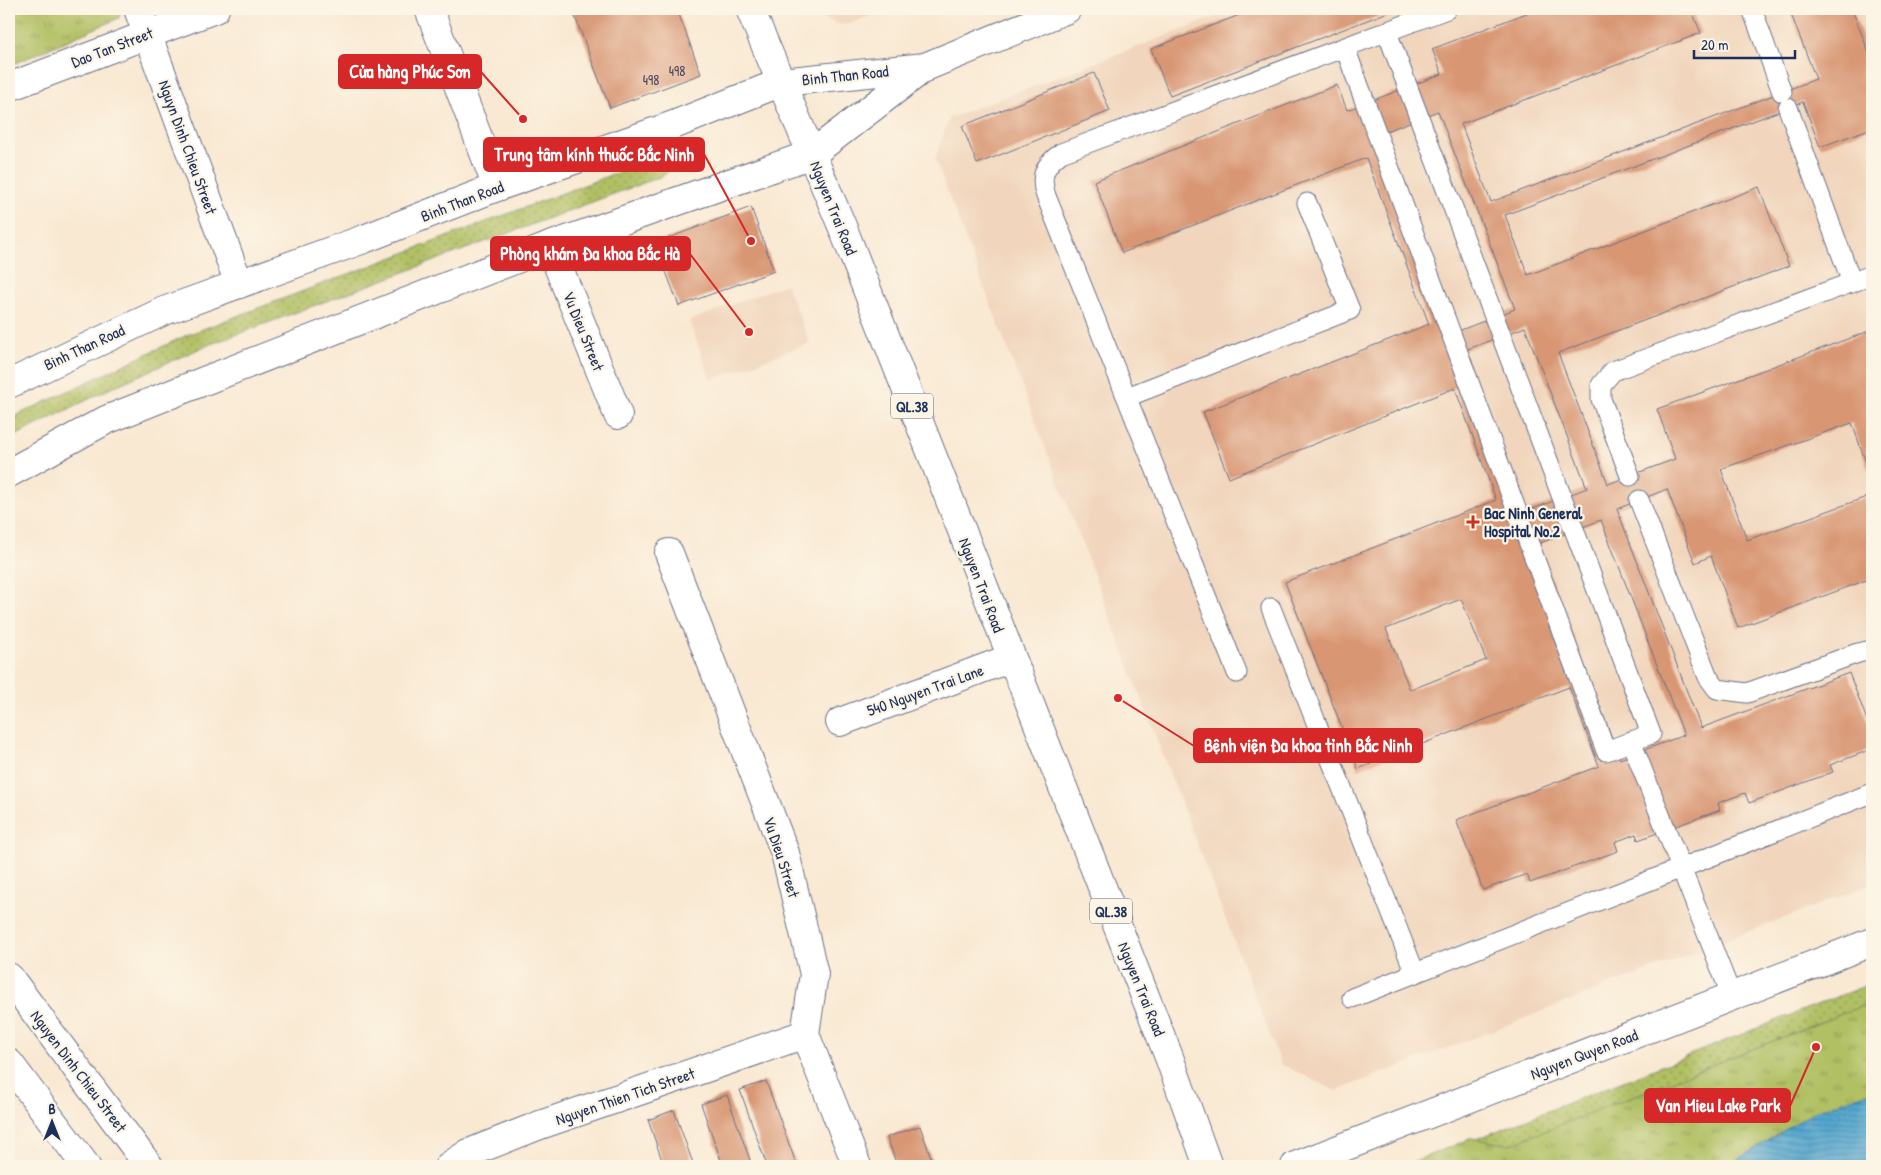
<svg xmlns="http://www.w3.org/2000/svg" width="1881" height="1175" font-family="'Patrick Hand',sans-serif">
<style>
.built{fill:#f1d5bc}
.grass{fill:url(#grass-dots);stroke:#667860}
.park{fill:url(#park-tufts);stroke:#667860}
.water{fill:url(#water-rules);stroke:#366a96}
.building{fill:#d89673;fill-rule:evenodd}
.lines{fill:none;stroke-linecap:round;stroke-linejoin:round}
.lane-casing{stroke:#697087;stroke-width:21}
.street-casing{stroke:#697087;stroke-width:30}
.secondary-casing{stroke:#697087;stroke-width:30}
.highway-casing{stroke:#697087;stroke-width:30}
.lane{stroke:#fff;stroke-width:19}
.street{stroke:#fff;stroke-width:28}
.secondary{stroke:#fff;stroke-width:28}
.highway{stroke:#fff;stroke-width:28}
.poi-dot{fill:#c8321e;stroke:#fcf5e5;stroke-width:2}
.labels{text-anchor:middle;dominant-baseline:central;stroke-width:4.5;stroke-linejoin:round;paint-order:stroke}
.number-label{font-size:14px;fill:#4a4963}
.shield{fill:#fcf5e5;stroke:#5e6a86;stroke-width:1}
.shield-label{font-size:15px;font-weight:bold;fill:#1b2f5e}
.street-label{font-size:16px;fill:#1b2f5e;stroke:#fcf5e5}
.poi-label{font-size:16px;font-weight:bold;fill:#1b2f5e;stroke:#fcf5e5;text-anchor:start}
.leader{fill:none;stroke:#d62828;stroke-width:2}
.callout-dot{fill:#d62828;stroke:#fcf5e5;stroke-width:2}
.callout{fill:#d62828;stroke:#d62828;stroke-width:2}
.callout-label{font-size:18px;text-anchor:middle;font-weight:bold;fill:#fff}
</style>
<defs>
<pattern id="grass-dots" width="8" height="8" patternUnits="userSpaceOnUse" patternTransform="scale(1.25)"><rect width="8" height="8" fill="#b1c063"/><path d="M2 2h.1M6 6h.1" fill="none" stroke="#8f9c55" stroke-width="1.8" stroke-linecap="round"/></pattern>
<pattern id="park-tufts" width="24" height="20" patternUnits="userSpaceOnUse" patternTransform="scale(1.25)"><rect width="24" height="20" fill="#b1c063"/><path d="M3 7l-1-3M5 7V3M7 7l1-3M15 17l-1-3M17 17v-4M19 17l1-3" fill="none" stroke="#8f9c55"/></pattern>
<pattern id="water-rules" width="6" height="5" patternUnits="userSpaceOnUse" patternTransform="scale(1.25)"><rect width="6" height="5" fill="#52a5cd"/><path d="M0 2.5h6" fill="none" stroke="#4387aa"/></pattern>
</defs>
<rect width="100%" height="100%" fill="#fcf5e5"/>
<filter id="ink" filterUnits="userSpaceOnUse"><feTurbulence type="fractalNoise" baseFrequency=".02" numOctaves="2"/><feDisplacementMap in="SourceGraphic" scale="10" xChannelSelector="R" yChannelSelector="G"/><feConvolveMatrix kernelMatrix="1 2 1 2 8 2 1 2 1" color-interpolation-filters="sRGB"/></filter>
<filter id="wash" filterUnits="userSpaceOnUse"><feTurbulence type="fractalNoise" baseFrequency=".0096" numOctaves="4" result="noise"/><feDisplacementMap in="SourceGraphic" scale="20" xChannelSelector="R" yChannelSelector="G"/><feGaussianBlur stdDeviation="1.12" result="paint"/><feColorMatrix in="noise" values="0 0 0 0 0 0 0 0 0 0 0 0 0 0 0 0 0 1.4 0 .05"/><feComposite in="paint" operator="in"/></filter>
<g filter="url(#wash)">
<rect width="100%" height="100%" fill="#f9e9d3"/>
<g class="built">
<path d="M819 9H885L850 24H837L827 20Z"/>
<path d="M1237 9H1872V884L1336 1091 1281 1064 935 159 949 118Z"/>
<path d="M786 284 810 343 711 380 689 321Z"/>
</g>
<g class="grass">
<path d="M661 156H670C678 166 670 171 662 176L203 347 113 387 9 439V419L187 335Z"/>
<path d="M1872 983V1045L1470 1166 1481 1162 1479 1138Z"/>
</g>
<g class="park">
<path d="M9 9H121L119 18 9 66Z"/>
<path d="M1872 1002V1091L1815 1111 1727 1166H1403L1472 1138 1509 1145Z"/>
</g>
<path class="water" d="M1872 1091V1166H1727L1815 1111Z"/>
<g id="blocks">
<g class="building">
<path d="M572 9H677L701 74 610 108Z"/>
<path d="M1255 9H1396L1170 96 1151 49Z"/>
<path d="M1537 9H1691L1701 33 1461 124 1491 202 1816 79 1789 9H1852L1872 61V128L1820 147 1803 102 1505 215 1528 275 1759 187 1789 266 1558 353 1608 484 1675 459 1657 409 1872 330V480L1852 423 1721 469 1747 540 1872 495V578L1738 628 1711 556 1695 563 1667 489 1617 509 1701 728 1849 673 1872 733V749L1830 765 1833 772 1749 803 1745 793 1718 803 1720 810 1638 840 1636 834 1615 842 1618 851 1530 883 1527 874 1483 890 1456 820 1599 766 1569 687 1358 769 1285 582 1496 500 1455 388 1229 478 1203 412 1429 324 1366 158 1122 253 1094 181 1337 85 1347 110 1442 74 1432 49ZM1438 111 1515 309 1453 333 1376 135ZM1525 327 1587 488 1525 512 1463 351ZM1601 520 1684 735 1620 759 1538 544ZM1461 599 1486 660 1410 690 1386 629Z"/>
<path d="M1867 9H1872V23Z"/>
<path d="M1094 73 1110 111 977 164 962 126Z"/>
<path d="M751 207 774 271 679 306 655 243Z"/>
<path d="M766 1081 797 1166H767L740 1090Z"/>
<path d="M727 1095 752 1166H723L701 1104Z"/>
<path d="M674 1110 694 1166H664L648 1120Z"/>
<path d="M920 1126 934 1166H897L887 1137Z"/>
</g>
</g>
</g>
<g filter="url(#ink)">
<use href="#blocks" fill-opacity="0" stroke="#697087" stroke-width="1"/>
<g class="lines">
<g class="lane-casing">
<g id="lane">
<path d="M1752 9 1782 92"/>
<path d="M1345 48 1606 751 1651 734 1387 32"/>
<path d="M1788 108 1852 283"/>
<path d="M1127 397 1350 310 1307 203"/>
<path d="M1630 476 1601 399V385L1613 371 1872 275"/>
<path d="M1639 500 1708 677 1717 689 1747 693 1858 653 1872 650"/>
<path d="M1271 608 1415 973"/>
<path d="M1237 673 1046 196C1039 175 1045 165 1061 153L1447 9"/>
<path d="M1631 741 1732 997"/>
<path d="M1352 998 1872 793"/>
</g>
</g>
<g class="street-casing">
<g id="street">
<path d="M138 9 239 284"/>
<path d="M429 9 497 187"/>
<path d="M9 87 215 9"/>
<path d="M550 246 618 415"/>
<path d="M669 553 785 853 814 974 805 1034 857 1166"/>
<path d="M840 722 1011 658"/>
<path d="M9 977 149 1166"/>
<path d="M9 1063 86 1166"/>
<path d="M449 1166 469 1153 540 1125 805 1034"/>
</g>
</g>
<g class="secondary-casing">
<g id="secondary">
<path d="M9 384 164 311 364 239 497 187 671 126 782 82 925 67 1067 9"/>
<path d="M9 473 106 420 204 381 550 246 812 154 925 67"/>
<path d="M1295 1166 1872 942"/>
</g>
</g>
<g class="highway-casing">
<path id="highway" d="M750 9 842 226 1169 1057 1208 1166"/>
</g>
<use href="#lane" class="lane"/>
<use href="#street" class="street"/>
<use href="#secondary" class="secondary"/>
<use href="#highway" class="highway"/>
</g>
</g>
<path class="poi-dot" d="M1470.5 514.5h5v5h5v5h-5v5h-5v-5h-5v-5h5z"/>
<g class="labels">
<g class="number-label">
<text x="677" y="70">498</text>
<text x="651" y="79">498</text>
</g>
<g class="shield">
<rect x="891" y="393.5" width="42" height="25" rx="4"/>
<rect x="1090" y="898.5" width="42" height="25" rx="4"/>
</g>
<g class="shield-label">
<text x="912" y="406">QL.38</text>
<text x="1111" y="911">QL.38</text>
</g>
<g class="street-label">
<text transform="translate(112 47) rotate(-21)">Dao Tan Street</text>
<text transform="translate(845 75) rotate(-6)">Binh Than Road</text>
<text transform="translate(188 147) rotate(70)">Nguyn Dinh Chieu Street</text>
<text transform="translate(462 201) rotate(-21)">Binh Than Road</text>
<text transform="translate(834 208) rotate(68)">Nguyen Trai Road</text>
<text transform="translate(584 331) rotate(68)">Vu Dieu Street</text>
<text transform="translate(84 347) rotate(-25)">Binh Than Road</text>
<text transform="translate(982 585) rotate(69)">Nguyen Trai Road</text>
<text transform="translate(925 690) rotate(-20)">540 Nguyen Trai Lane</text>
<text transform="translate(782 857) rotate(72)">Vu Dieu Street</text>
<text transform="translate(1142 989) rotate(68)">Nguyen Trai Road</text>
<text transform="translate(1584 1054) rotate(-21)">Nguyen Quyen Road</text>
<text transform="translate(79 1071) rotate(53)">Nguyen Dinh Chieu Street</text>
<text transform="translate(625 1096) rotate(-19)">Nguyen Thien Tich Street</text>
</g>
<g class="poi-label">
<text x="1484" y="513">Bac Ninh General<tspan x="1484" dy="18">Hospital No.2</tspan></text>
</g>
</g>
<path class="leader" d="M523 119L481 72M751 241L704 154M749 332L690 254M1118 698L1194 746M1816 1047L1790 1106"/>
<g class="callout-dot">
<circle cx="523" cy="119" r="5"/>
<circle cx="751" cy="241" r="5"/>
<circle cx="749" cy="332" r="5"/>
<circle cx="1118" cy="698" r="5"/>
<circle cx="1816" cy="1047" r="5"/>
</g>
<g class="callout">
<rect x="339" y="55" width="142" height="33" rx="5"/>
<rect x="484" y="138" width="220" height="33" rx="5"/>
<rect x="491" y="237" width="199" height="33" rx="5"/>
<rect x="1194" y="729" width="228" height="33" rx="5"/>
<rect x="1645" y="1089" width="145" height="33" rx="5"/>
</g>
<g class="callout-label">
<text x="410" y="78">Cửa hàng Phúc Sơn</text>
<text x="594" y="161">Trung tâm kính thuốc Bắc Ninh</text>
<text x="590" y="260">Phòng khám Đa khoa Bắc Hà</text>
<text x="1308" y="752">Bệnh viện Đa khoa tỉnh Bắc Ninh</text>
<text x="1718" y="1112">Van Mieu Lake Park</text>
</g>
<rect width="1881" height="1175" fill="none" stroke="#fcf5e5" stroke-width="30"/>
<g transform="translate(52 1122)" stroke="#fcf5e5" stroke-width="4" paint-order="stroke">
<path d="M0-4L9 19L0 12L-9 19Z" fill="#1b2f5e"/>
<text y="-8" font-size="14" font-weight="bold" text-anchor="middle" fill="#1b2f5e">B</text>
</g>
<path d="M1694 50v8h101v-8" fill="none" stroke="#1b2f5e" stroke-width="2.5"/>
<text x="1701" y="50" font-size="15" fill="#1b2f5e" stroke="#fcf5e5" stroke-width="4" paint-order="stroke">20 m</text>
</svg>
